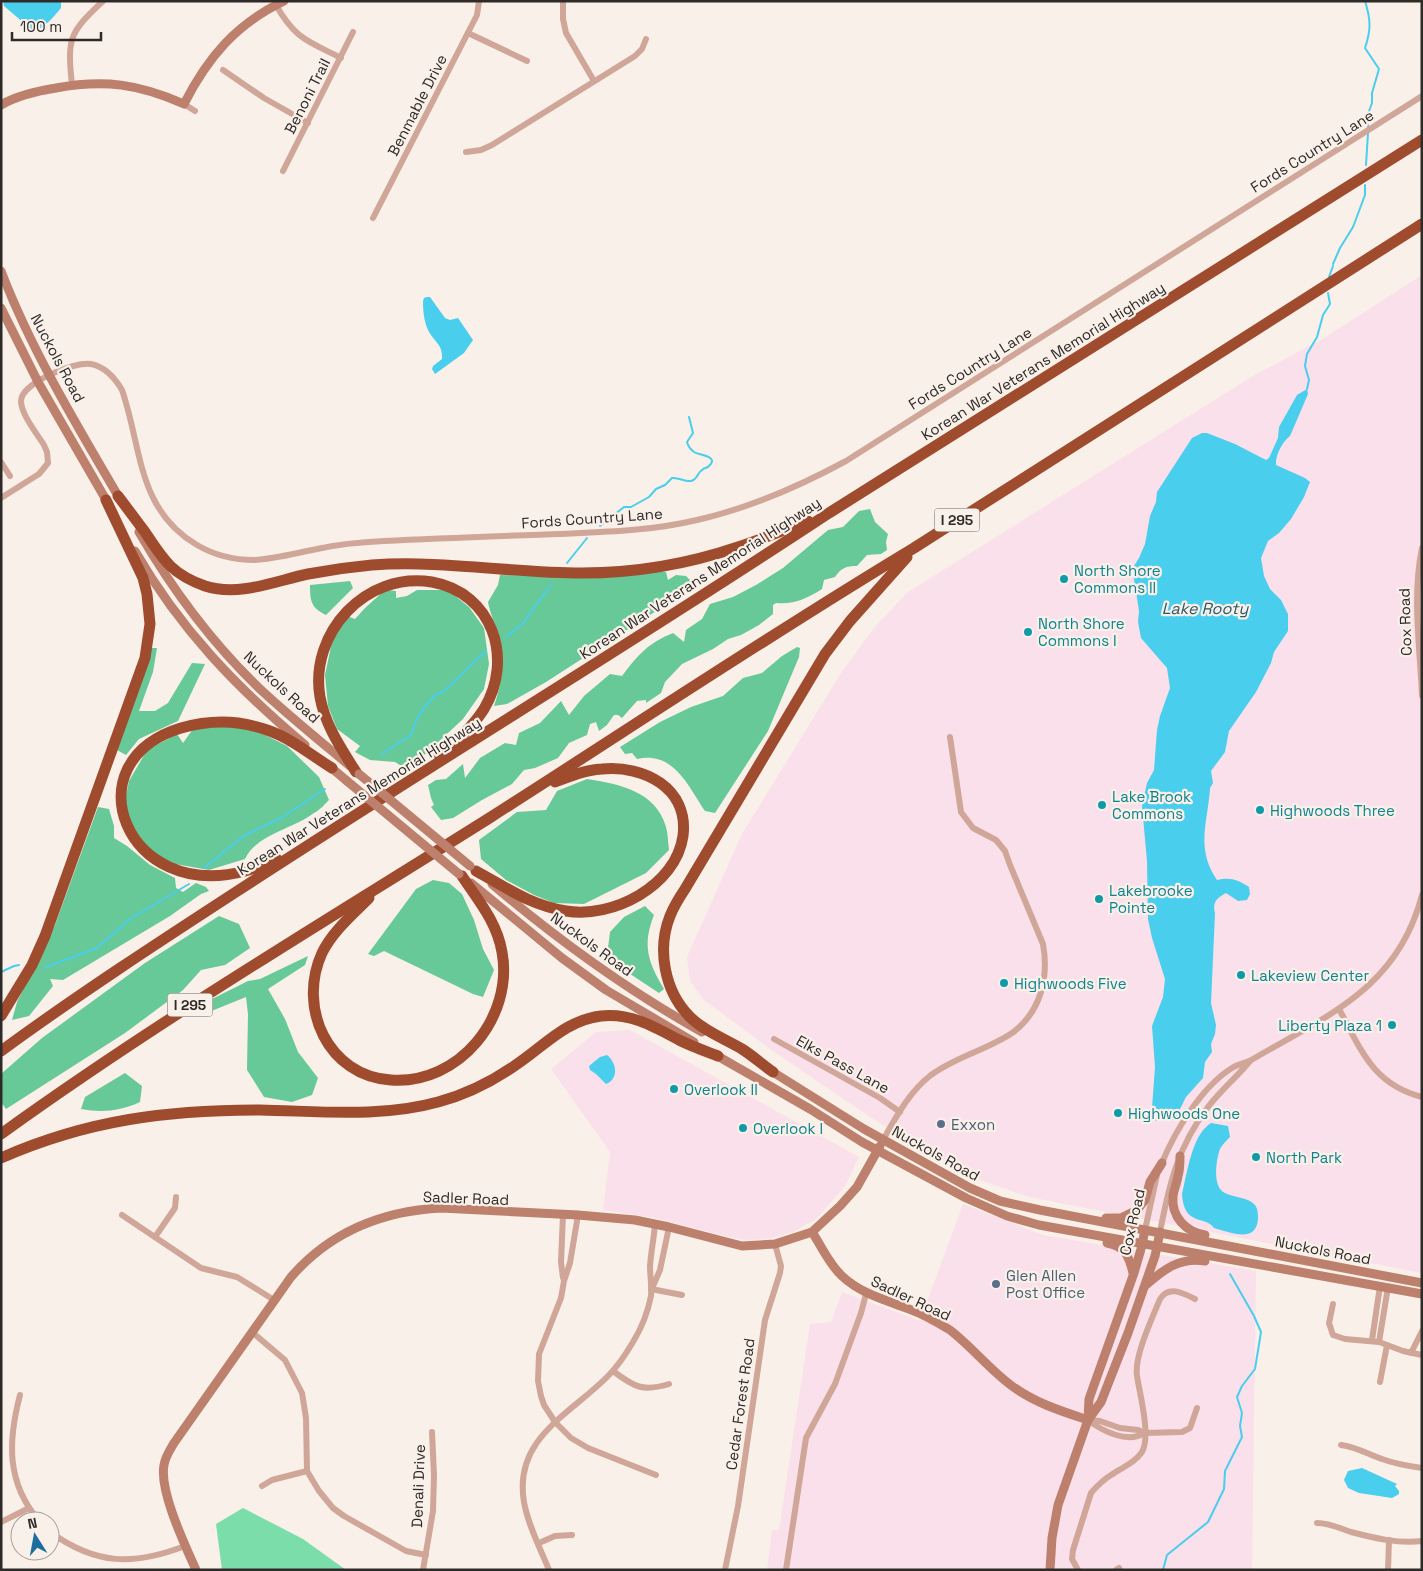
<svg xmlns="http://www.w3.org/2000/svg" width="1423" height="1571" font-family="'Space Grotesk',sans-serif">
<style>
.commercial{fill:#f9e0ea}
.green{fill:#7addaa}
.forest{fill:#66c997}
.water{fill:#4aceed}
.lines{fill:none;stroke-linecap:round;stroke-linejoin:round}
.stream{stroke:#4aceed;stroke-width:2}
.street{stroke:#d0a698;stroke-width:6}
.secondary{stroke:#bd806c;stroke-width:9}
.highway{stroke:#9f4b2e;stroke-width:11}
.secondary-bridge{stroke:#bd806c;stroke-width:9}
.culture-dot{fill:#0f9aa8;stroke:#f9f0e9;stroke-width:2}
.service-dot{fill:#5c6f8a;stroke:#f9f0e9;stroke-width:2}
.labels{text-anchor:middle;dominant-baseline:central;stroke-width:4.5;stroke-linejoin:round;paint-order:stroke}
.shield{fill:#f9f0e9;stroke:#6b6562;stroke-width:1}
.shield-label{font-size:14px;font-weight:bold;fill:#2e2a28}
.street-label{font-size:15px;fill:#2e2a28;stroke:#f9f0e9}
.culture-label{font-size:15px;fill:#0d838f;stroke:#f9f0e9;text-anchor:start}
.service-label{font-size:15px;fill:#4e5e75;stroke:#f9f0e9;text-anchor:start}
.water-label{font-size:16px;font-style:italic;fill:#265b69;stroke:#f9f0e9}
</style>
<rect width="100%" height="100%" fill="#f9f0e9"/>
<g class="commercial">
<path d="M1422 275V1273L1029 1197 971 1177 870 1117 770 1049 704 1000 690 981 687 957 742 834 841 673 873 629 908 592 1253 376 1324 338Z"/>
<path d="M630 1030 859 1157 845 1186 816 1219 793 1232 771 1238 749 1240 729 1237 651 1217 603 1210 610 1152 551 1069 596 1032Z"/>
<path d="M963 1204 1043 1235 1256 1271 1252 1570H767L772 1530H779L810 1324 831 1322 842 1292 920 1321Z"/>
</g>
<path class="green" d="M243 1508 303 1539 346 1570H222L216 1524Z"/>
<g class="forest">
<path d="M870 509 875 522 888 534 886 542 887 550 881 554 867 555 857 566C846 566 841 568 835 577L824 580 822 589C808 598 793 605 776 603L773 605V614L759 625 741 635 728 639 713 649 682 664 665 682 661 693 646 703V700L637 701 622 718 618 715H614L607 725 599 731 596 722 590 724 587 735 569 743 558 758 535 768 524 770 512 784 482 800 453 818 441 820 431 807 434 805 431 798 428 785 436 780 446 779 463 764 465 778 480 758 505 743 516 745 519 733 540 723 561 701 569 715 584 696 610 674 622 676C638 655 648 643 673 633L684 642 686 630 702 619 710 604 733 597 756 585 783 568 828 530 843 527 859 511Z"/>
<path d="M653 571 666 572 668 580 676 575 686 576 691 581 681 595 546 682 507 704 494 706C502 683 506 656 498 632 494 621 490 613 488 602L498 585 500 575 573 576Z"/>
<path d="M350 581 353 588 326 615C311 608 310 601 310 585Z"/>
<path d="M385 590 396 591V598L407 596 417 590H448L469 607 484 628 489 664 484 689 463 719 408 770 395 762 370 760 355 752 360 746 337 729 328 706 325 675 333 637 347 616 355 619 365 608Z"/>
<path d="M797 647 800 648 799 657 768 731 715 813 705 811C688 786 674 751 637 759L632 753 625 754 620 747 660 722 691 707 723 696 743 678 762 673 782 656Z"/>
<path d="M151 648H157L153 672 139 711H155L168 703 192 663 205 664 178 721 139 739 126 755 117 750Z"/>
<path d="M225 725 259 732 287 746 319 777 329 800C325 804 320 810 314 813 293 829 257 834 245 859L209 870 175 864 149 852 135 834 124 805 129 781 147 750 177 734 183 743 193 729Z"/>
<path d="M587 779C619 784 656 791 666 827 668 834 668 843 669 850L646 873 584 904 554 903 534 895 506 880 481 859 479 840 517 812 546 810 557 791Z"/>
<path d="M98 807 109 809 114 826V838L127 846 150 865 175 878 176 888 183 892 196 883 206 887 209 891 201 894 170 916 63 980 50 979 53 986 29 1016 12 1020 17 1002 55 925Z"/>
<path d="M433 880 449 883 462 894 474 920 483 949 494 970 483 997 473 994 384 951 374 956 368 954 416 889Z"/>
<path d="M645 906 654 915C642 945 648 962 664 989L659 993 618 966 608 948 610 932 624 917Z"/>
<path d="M219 916 239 924 250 948 225 965 201 970 183 990 125 1033 6 1109 1 1102V1074L42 1038 145 963Z"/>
<path d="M308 956 305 965 268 989 285 1019 298 1052 318 1078 312 1095 292 1102 264 1097 247 1070 248 1014 246 997 209 1012 206 1002 248 981 260 979Z"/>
<path d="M125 1073 142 1086 140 1102C120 1111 102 1113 81 1109L85 1097Z"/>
</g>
<g class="water">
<path d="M3 1H61V8C54 16 43 31 32 30L4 6Z"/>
<path d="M427 297H430L445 318 450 320 458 318 473 340 464 353 435 374 432 369 433 366 442 359C443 344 434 342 428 330 424 321 423 311 423 301L424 298Z"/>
<path d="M1307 389 1308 394 1290 436C1282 442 1275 456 1276 465L1305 478 1310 482 1304 497 1291 519 1279 533 1268 541 1261 558 1264 576 1270 589 1281 600 1288 614V631L1274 652 1271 663 1256 692 1229 731 1225 752 1211 771 1213 783 1210 788C1208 822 1195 848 1217 880 1230 877 1237 879 1249 887L1250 894 1247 900 1238 901 1226 893C1217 898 1212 902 1215 913L1211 1003 1216 1025 1215 1034 1211 1044 1212 1052 1205 1062 1203 1078 1186 1097 1176 1117 1174 1120 1155 1121 1152 1119V1108L1155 1067 1152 1026 1163 997 1165 979 1152 938 1148 919 1147 861 1142 806 1147 783 1154 770 1157 730 1160 716 1170 688 1167 668 1141 638 1138 622 1139 611 1135 585 1132 569 1139 558 1145 544 1150 516 1156 502 1157 492 1192 438 1202 433H1207L1235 444 1266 460 1269 458 1278 438 1279 427 1297 395Z"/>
<path d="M607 1055C617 1063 619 1079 606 1084L596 1074 590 1070 589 1066 600 1057Z"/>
<path d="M1211 1123 1228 1126 1230 1137C1226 1141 1222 1145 1220 1149 1216 1160 1212 1187 1225 1193 1234 1198 1247 1197 1254 1204 1258 1208 1258 1213 1258 1219 1256 1244 1230 1232 1214 1228 1205 1215 1184 1227 1182 1194 1187 1174 1192 1134 1211 1123Z"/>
<path d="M1362 1468 1397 1484 1395 1486 1399 1491V1494L1392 1498 1359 1493 1348 1488 1344 1480 1348 1471Z"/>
</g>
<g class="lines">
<g class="stream">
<path d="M1365 1C1371 20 1371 30 1365 48L1379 69 1372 93V103L1368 114V128"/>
<path d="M1366 165 1368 133"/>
<path d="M1333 264 1340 248 1353 227 1365 195V185"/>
<path d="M1329 277 1333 266"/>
<path d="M1307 389 1309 380 1305 366 1307 354 1317 337 1323 315 1330 304 1328 293"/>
<path d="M600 526 624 507H631L649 497 656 489 665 485 672 478C679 477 684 482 691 481 698 479 697 473 702 470 705 467 706 469 709 466 720 456 698 455 694 452 690 449 688 446 687 442L693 433 689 417"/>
<path d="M567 563 587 538"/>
<path d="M506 637 523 623 551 585"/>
<path d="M382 754 411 735 416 721 423 709 434 696 444 691 486 651"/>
<path d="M204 868 245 835 283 817 325 789"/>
<path d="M46 967 97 948 130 919 189 884"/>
<path d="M1 972 14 966 19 965"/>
<path d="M1163 1570 1167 1555 1208 1522 1224 1489 1225 1471 1242 1437 1240 1426 1242 1413 1237 1397 1242 1386 1255 1369 1261 1332 1254 1316 1230 1274"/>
</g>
<g class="street">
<path d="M563 1V19L566 33 594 81"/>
<path d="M276 5C295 39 308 41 341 58"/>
<path d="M468 33 527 61"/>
<path d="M223 70 264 98 308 123"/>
<path d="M72 85C67 38 69 33 103 1"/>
<path d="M184 104 195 111"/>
<path d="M466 152 481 150 492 145 635 56 642 49 646 39"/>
<path d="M283 171 353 32"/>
<path d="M373 218 477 15 479 1"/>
<path d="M1 462 10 476"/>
<path d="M1 498 39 474 48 463 47 452 44 445C37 434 21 414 21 401 21 383 75 361 91 364 106 367 115 378 122 390 142 448 137 510 197 545 214 555 235 560 254 560 275 559 296 553 317 549 339 544 361 542 384 541 442 538 500 536 558 534 604 532 651 531 697 520 750 508 798 487 846 461L1422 96"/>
<path d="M1422 548C1412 595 1420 648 1422 696"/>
<path d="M1339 1009C1361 1049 1372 1084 1422 1097"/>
<path d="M774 1039 880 1098 900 1112"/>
<path d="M883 1140C896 1117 909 1092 931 1075 957 1056 987 1050 1012 1033 1041 1012 1049 977 1043 944L1010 865 1005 851 996 840 973 828 961 812 950 737"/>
<path d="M1161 1165C1174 1133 1201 1087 1232 1068 1238 1064 1246 1063 1253 1059 1328 1015 1398 988 1422 895"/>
<path d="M122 1215 201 1268 237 1277 274 1300"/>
<path d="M578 1215 570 1263 564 1281 561 1298 539 1354 538 1381 541 1396 544 1405 555 1422 571 1438 588 1448 656 1475"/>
<path d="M1145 1230 1157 1175"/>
<path d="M1160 1232C1169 1185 1178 1146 1208 1107 1221 1090 1237 1077 1250 1061"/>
<path d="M155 1237 175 1208 176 1197"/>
<path d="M563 1278 561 1262 563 1215"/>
<path d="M653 1286 660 1270 669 1227"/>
<path d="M651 1289 682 1295"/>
<path d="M1333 1304 1329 1323 1333 1335 1345 1339 1379 1342 1403 1351 1422 1355"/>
<path d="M252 1332 285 1360 302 1393 306 1418 307 1471 319 1491 333 1508 344 1516 406 1551 426 1555"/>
<path d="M1372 1340 1380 1286"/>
<path d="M1379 1342 1388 1287"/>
<path d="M1411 1353 1422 1331"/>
<path d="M613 1371C634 1387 643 1392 669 1384"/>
<path d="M1380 1382 1387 1345"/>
<path d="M20 1395C8 1441 6 1482 39 1521"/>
<path d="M1088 1420 1100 1421 1120 1428 1138 1430 1144 1433 1182 1432 1190 1428 1197 1408"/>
<path d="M1088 1420C1102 1431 1128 1444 1144 1433"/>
<path d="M1341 1445C1356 1447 1368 1454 1382 1459 1395 1464 1408 1466 1422 1468"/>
<path d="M262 1486 272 1480 307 1471"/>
<path d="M1 1522 29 1508"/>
<path d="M1317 1523C1330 1523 1339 1528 1351 1532 1374 1538 1398 1544 1422 1541"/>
<path d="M50 1532C96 1565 133 1566 185 1546"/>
<path d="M539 1543 555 1536 572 1535"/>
<path d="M423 1570 433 1511 434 1475 432 1432"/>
<path d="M549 1570C540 1548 528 1525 524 1502 513 1438 571 1414 608 1376 618 1366 626 1354 633 1342 641 1329 648 1311 651 1296 652 1286 650 1276 650 1266 651 1252 654 1238 655 1224"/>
<path d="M725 1570 738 1506 765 1320 780 1273 781 1266 775 1244"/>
<path d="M786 1570 806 1438 835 1384 861 1313 866 1294"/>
<path d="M1078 1570 1072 1559 1073 1550 1091 1493C1097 1486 1103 1480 1111 1475 1121 1468 1135 1463 1142 1452 1151 1436 1140 1395 1137 1376 1134 1356 1152 1319 1160 1299 1169 1285 1183 1293 1195 1299"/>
<path d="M1116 1570 1119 1568"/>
<path d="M1388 1570 1389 1540"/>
</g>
<g class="secondary">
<path d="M1 105C18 95 37 91 56 88 104 79 139 84 184 104 208 57 236 24 284 1"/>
<path d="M1 271C32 352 78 427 121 501"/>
<path d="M1 308 38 382 109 505"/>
<path d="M139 532C172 589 212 643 260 689 289 716 320 741 350 766"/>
<path d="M135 551C180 629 237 688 305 745"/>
<path d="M328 765 347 781"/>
<path d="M471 883 562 958 606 990 694 1042"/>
<path d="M492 884C558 940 627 990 702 1032"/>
<path d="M714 1054 810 1109 862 1142 966 1198 1007 1216 1039 1225 1422 1294"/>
<path d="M768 1069 864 1129 970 1188 1000 1201 1040 1210 1422 1283"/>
<path d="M1180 1156C1180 1163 1180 1170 1178 1176 1177 1183 1174 1189 1173 1196 1171 1217 1186 1232 1205 1235"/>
<path d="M1106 1218H1121L1137 1210 1145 1200 1150 1182 1162 1163"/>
<path d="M812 1232C822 1247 829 1264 842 1276 861 1294 886 1300 909 1309 923 1314 937 1322 950 1330 972 1347 989 1369 1012 1386 1035 1403 1061 1411 1088 1420"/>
<path d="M1107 1243C1125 1246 1129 1256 1133 1273"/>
<path d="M1146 1285C1164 1269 1180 1257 1205 1261"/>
<path d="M1088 1420 1101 1402 1128 1333 1155 1256 1160 1232"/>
<path d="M196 1570C185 1545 159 1491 164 1465 165 1457 170 1450 174 1443L291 1277C331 1231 382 1211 441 1208L578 1215 635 1220 669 1227 742 1246 775 1244 812 1232 840 1206 857 1187 880 1146"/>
<path d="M1050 1570 1052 1538 1058 1505 1088 1420 1089 1399 1134 1273 1141 1249 1145 1230"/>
</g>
<g class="highway">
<path d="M118 496C127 508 136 520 145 532 163 559 171 574 205 586 239 597 275 581 308 574 329 570 350 567 372 565 442 560 512 573 582 573 635 573 688 564 738 547 762 539 785 530 808 521"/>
<path d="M356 772C341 748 325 725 320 697 309 633 366 571 432 582 493 593 514 659 484 709 472 728 456 741 439 755"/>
<path d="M277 859C267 865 255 868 245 871 126 903 70 762 181 728 209 720 239 720 267 730 291 738 311 755 332 768"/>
<path d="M476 871C507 888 530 905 566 911 612 919 676 886 683 836 689 788 644 765 602 769 585 770 570 776 555 782"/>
<path d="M369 898C352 915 332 932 322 953 297 1008 328 1076 391 1080 459 1085 514 1017 502 952 497 922 478 900 462 876"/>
<path d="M1 1016 32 965 45 936 145 658 150 624 147 594 143 578 106 500"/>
<path d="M1 1051C79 994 159 942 239 890 435 762 634 642 829 513L1422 140"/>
<path d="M773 1072C763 1065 753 1056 742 1049 725 1039 704 1031 690 1017 664 991 657 949 670 916 674 906 679 898 685 889L825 654 850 621 907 557"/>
<path d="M1 1134C159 1020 326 921 491 817 632 727 771 634 914 548L1422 224"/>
<path d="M1 1158C87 1120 167 1110 260 1110 319 1111 381 1118 438 1102 468 1094 495 1080 520 1062 546 1044 567 1020 601 1016 631 1013 653 1026 679 1040 691 1046 705 1051 718 1056"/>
</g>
<g class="secondary-bridge">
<path d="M359 774 470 866"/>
<path d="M347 781 459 874"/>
</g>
</g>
<g class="culture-dot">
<circle cx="1064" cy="579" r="5"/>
<circle cx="1028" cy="632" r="5"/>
<circle cx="1102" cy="805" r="5"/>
<circle cx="1260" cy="810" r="5"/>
<circle cx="1099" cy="899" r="5"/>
<circle cx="1241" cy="975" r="5"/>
<circle cx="1004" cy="983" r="5"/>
<circle cx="1392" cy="1025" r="5"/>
<circle cx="674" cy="1089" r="5"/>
<circle cx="1118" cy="1113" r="5"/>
<circle cx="743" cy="1128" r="5"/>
<circle cx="1256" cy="1157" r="5"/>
</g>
<g class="service-dot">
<circle cx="941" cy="1124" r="5"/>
<circle cx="996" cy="1284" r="5"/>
</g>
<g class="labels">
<g class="shield">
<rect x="934.5" y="508.5" width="45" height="23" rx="4"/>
<rect x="167.5" y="993.5" width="45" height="23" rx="4"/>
</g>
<g class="shield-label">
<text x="957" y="520">I 295</text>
<text x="190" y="1005">I 295</text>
</g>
<g class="street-label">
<text transform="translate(307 96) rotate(-63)">Benoni Trail</text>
<text transform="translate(417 105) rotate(-63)">Benmable Drive</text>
<text transform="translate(1312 151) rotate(-32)">Fords Country Lane</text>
<text transform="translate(58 358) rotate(62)">Nuckols Road</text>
<text transform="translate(1043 361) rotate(-32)">Korean War Veterans Memorial Highway</text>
<text transform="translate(970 368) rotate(-32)">Fords Country Lane</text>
<text transform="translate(592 518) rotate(-4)">Fords Country Lane</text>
<text transform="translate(700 578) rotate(-33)">Korean War Veterans Memorial Highway</text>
<text transform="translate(1405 622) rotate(-92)">Cox Road</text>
<text transform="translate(282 687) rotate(43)">Nuckols Road</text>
<text transform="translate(359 796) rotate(-32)">Korean War Veterans Memorial Highway</text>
<text transform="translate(592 944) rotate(36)">Nuckols Road</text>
<text transform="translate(843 1064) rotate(29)">Elks Pass Lane</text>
<text transform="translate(936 1153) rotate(29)">Nuckols Road</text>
<text transform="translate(466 1198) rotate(2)">Sadler Road</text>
<text transform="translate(1132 1222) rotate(-77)">Cox Road</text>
<text transform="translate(1323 1250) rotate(11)">Nuckols Road</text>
<text transform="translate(911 1298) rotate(25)">Sadler Road</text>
<text transform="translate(740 1404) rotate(-82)">Cedar Forest Road</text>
<text transform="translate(418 1486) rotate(-88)">Denali Drive</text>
</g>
<g class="culture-label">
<text x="1074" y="570">North Shore<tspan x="1074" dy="17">Commons II</tspan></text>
<text x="1038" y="623">North Shore<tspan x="1038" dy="17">Commons I</tspan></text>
<text x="1112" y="796">Lake Brook<tspan x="1112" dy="17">Commons</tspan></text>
<text x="1270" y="810">Highwoods Three</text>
<text x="1109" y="890">Lakebrooke<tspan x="1109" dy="17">Pointe</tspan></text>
<text x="1251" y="975">Lakeview Center</text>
<text x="1014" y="983">Highwoods Five</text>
<text x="1382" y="1025" text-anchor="end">Liberty Plaza 1</text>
<text x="684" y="1089">Overlook II</text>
<text x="1128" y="1113">Highwoods One</text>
<text x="753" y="1128">Overlook I</text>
<text x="1266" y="1157">North Park</text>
</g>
<g class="service-label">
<text x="951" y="1124">Exxon</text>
<text x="1006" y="1275">Glen Allen<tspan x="1006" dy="17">Post Office</tspan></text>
</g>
<g class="water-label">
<text x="1205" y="608">Lake Rooty</text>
</g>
</g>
<rect width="1423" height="1571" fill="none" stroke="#2e2a28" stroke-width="5"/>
<g transform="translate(35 1536) rotate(349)"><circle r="24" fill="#f9f0e9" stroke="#a8a19c"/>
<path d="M0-4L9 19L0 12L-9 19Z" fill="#1c6e9f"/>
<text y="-8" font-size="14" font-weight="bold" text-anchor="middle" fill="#2e2a28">N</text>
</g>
<path d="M12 32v8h89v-8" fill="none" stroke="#2e2a28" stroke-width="2.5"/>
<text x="20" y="32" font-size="15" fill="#2e2a28" stroke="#f9f0e9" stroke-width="4" paint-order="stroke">100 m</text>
</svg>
